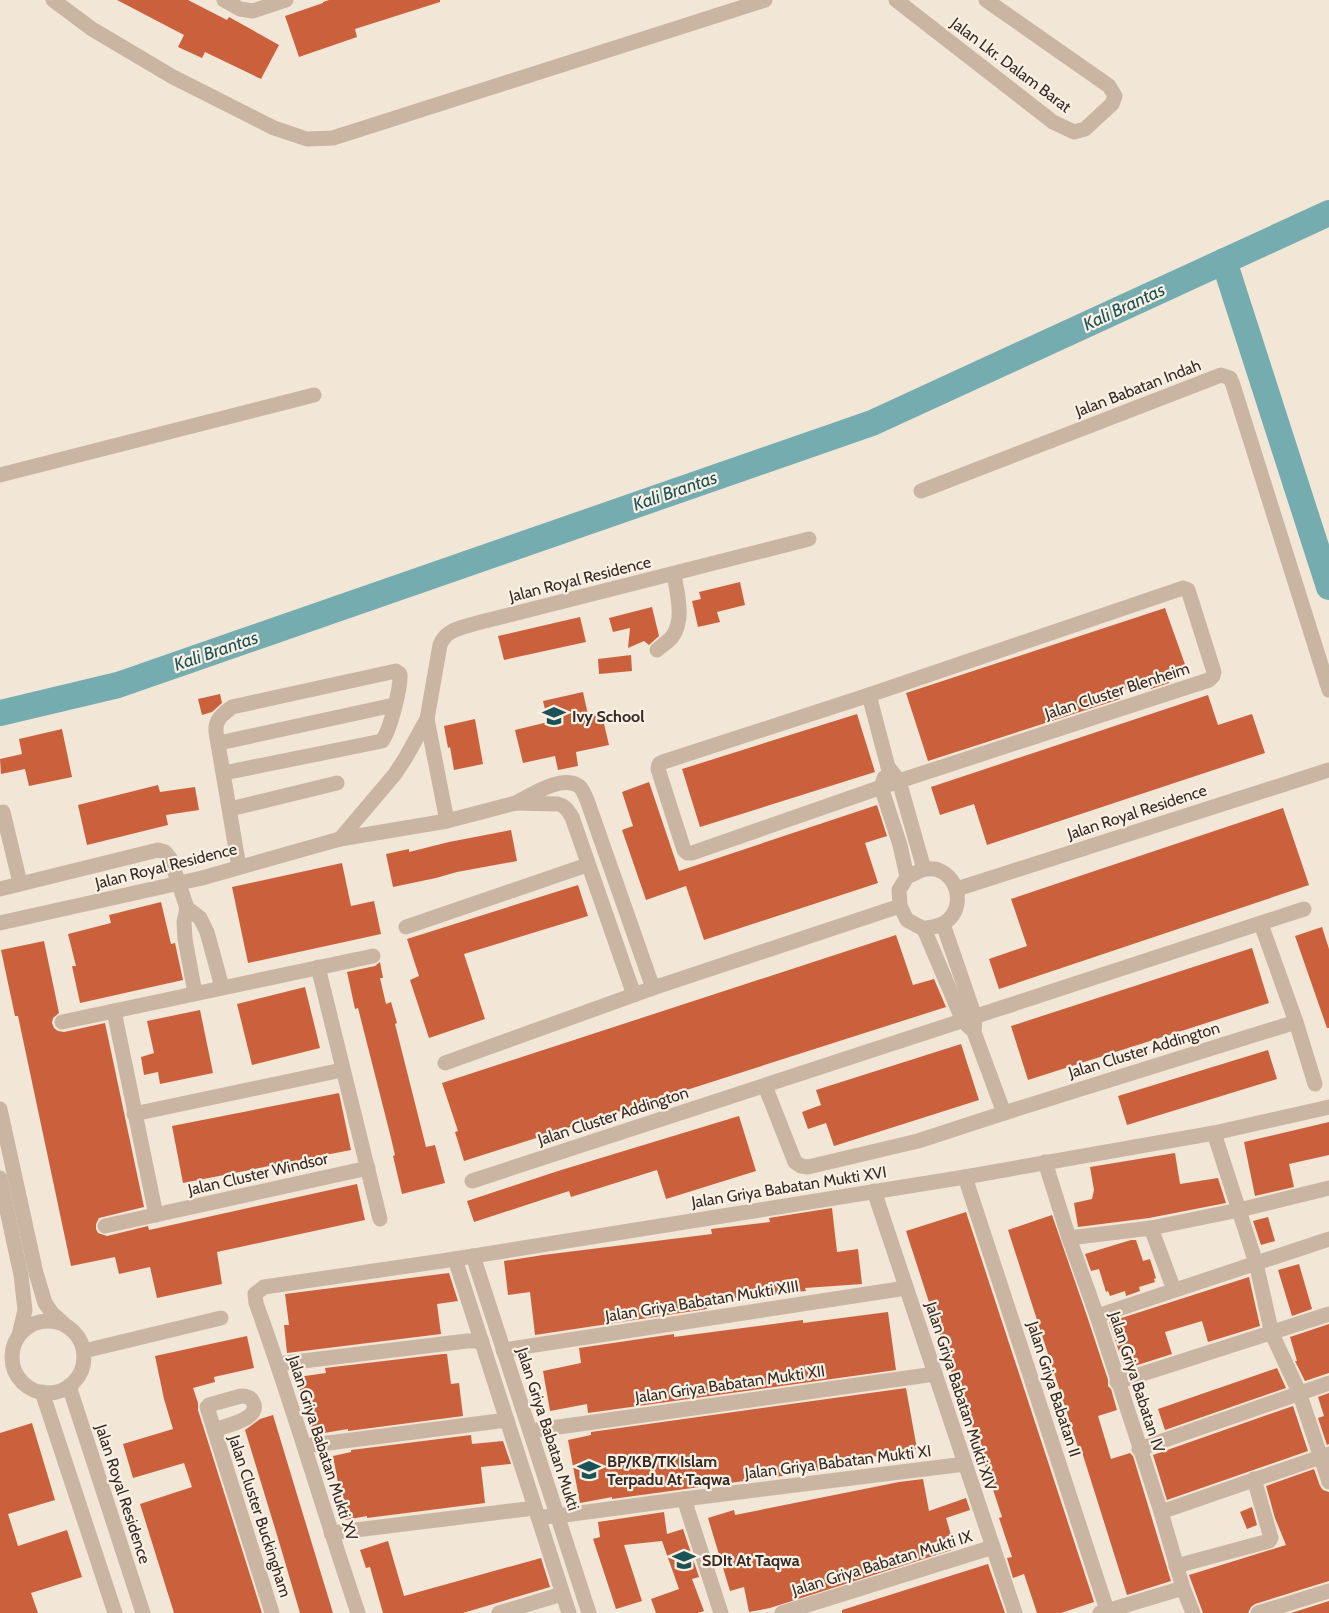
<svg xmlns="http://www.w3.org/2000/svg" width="1329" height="1613" font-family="Cabin,sans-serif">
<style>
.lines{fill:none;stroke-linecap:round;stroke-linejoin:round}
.river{stroke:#75acb0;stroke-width:26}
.building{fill:#cb613c}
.minor{stroke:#cab5a3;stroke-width:15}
.labels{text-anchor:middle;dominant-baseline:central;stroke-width:4.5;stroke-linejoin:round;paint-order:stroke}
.street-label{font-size:16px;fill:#352a25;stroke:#faf0e3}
.poi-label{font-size:16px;font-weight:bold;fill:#352a25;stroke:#faf0e3;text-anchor:start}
.water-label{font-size:18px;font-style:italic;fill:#1a5257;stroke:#faf0e3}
</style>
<rect width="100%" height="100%" fill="#f2e6d7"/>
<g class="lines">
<g class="river">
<path d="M1224 261 1329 587"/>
<path d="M0 713 118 685 872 423 1329 213"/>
</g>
</g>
<g class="building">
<path d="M117 0H188L227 20 229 17 279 45 261 79 205 52 202 58 178 47 184 35Z"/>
<path d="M329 0H440V2L355 29 357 37 299 57 285 16 323 3V2Z"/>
<path d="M740 582 745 605 717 612 720 622 698 627 692 601 701 599 699 592Z"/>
<path d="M652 607 659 636 649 645 644 641 628 648 630 628 613 632 609 618Z"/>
<path d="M1165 608 1187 670 1167 676 1169 683 1151 689 1149 682 1132 687 1118 692 1120 699 928 761 906 693Z"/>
<path d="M580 617 586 642 504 660 498 636Z"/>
<path d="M631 655 632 671 599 674 598 659Z"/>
<path d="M583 692 588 715 601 711 609 745 576 752 578 766 558 770 555 756 523 763 515 730 548 722 543 701Z"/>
<path d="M220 694 222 703 212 712 202 715 198 699Z"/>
<path d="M1208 695 1218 725 1252 714 1265 753 987 845 974 804 940 815 931 787Z"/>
<path d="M857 714 875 772 700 827 682 769Z"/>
<path d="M475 719 483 764 454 770 450 747 448 748 444 726Z"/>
<path d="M62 729 72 777 29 786 25 769 1 774 0 759 22 754 19 739Z"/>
<path d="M649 782 679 871 877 805 887 836 865 843 878 883 704 940 686 886 646 900 622 830 633 826 622 792Z"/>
<path d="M158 785 160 792 195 787 199 810 166 815 168 825 87 845 78 805Z"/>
<path d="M1283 808 1309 885 999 989 989 959 1027 946 1011 899Z"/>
<path d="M511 830 517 861 457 872 436 878 393 887 386 854 409 849V852L449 842Z"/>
<path d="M342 863 351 906 374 901 381 934 248 963 232 887Z"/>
<path d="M578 885 588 916 464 954 485 1019 429 1038 410 980 419 976 407 939Z"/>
<path d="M161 902 171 944 175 943 183 980 80 1003 72 966H76L68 934 111 923 109 915Z"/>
<path d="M1322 927 1329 949V1028H1327L1295 936Z"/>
<path d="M896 935 913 985 934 979 946 1007 464 1161 455 1132 458 1131 442 1083Z"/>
<path d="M44 941 59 1013 53 1018 52 1023 54 1028 58 1031 64 1032 105 1023 144 1207 99 1218 96 1224V1229L98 1233 107 1236 148 1226 149 1230 357 1184 365 1220 217 1252 222 1284 157 1298 150 1267 119 1274 115 1257 71 1266 18 1016H15L1 950Z"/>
<path d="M1252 948 1269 1003 1028 1080 1011 1026Z"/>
<path d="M380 962 383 978H380L386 1004 391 1002 397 1023 395 1024 426 1147 435 1145 445 1183 402 1194 393 1156 395 1155 390 1134 358 1008 355 1009 347 972 375 966Z"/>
<path d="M305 987 320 1048 252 1065 237 1004Z"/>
<path d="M200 1010 213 1073 160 1084 158 1072 144 1075 141 1057 154 1053 147 1021Z"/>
<path d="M961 1044 979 1100 834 1146 826 1123 808 1129 802 1112 821 1105 816 1090Z"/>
<path d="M1268 1050 1277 1079 1127 1125 1118 1096Z"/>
<path d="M339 1093 351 1150 183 1183 172 1126Z"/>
<path d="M739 1116 756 1171 666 1199 657 1170 571 1197 569 1191 474 1222 467 1201 558 1171Z"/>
<path d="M1329 1122V1155L1289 1164 1294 1187 1255 1196 1244 1142Z"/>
<path d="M1175 1153 1180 1184 1218 1178 1226 1203 1149 1218 1078 1227 1074 1203 1092 1199 1094 1190 1090 1167Z"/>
<path d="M832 1208 837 1252 858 1249 862 1284 805 1288 806 1291 706 1301 707 1309 535 1335 530 1292 508 1295 504 1261 543 1255 712 1234 711 1229 770 1222 769 1218Z"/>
<path d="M966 1212 1094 1602 1061 1613H1037L1024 1574 1013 1578 1007 1558 1012 1557 999 1518 1002 1517 969 1416 966 1417 906 1231Z"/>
<path d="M1052 1215 1088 1319 1108 1380V1386L1111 1389 1117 1410 1098 1416 1111 1459 1130 1453 1133 1456 1171 1581 1127 1595 1082 1452 1080 1453 1008 1230Z"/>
<path d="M1268 1217 1275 1241 1261 1245 1253 1221Z"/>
<path d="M1131 1240H1136L1143 1261 1150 1259 1156 1278 1154 1279 1155 1282 1139 1287 1140 1291 1126 1296 1125 1291 1110 1296 1108 1291 1106 1292 1099 1269 1091 1271 1085 1254Z"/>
<path d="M1299 1264 1312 1309 1292 1316 1278 1270Z"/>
<path d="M449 1273 458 1301 437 1304 441 1334 287 1353 284 1325H289L285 1294Z"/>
<path d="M1249 1277 1260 1326 1208 1342 1202 1321 1182 1327 1165 1332 1172 1354 1125 1369 1109 1322Z"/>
<path d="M888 1312 896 1370 588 1413 587 1404 550 1411 543 1371 581 1363 579 1348 674 1334V1337L803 1320V1323Z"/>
<path d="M1329 1324V1373L1305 1381 1295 1361H1297L1290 1337Z"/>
<path d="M247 1336 254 1368 214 1377 215 1382 193 1388 198 1403V1410L262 1613H174L140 1504 192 1487 184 1463 133 1478 123 1444 173 1429 164 1399 155 1356Z"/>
<path d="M443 1354H447L451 1384 459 1383 463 1416 348 1431V1429L312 1435 307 1405H303L298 1377 326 1373 325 1368Z"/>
<path d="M1277 1368 1286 1388 1165 1430 1158 1409Z"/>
<path d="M906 1388 917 1449 854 1460 855 1466 612 1499V1497L580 1503 568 1440 591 1435V1432Z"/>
<path d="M1329 1393V1444L1327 1445 1318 1418 1324 1416 1318 1397Z"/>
<path d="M1293 1406 1308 1451 1167 1500 1153 1455Z"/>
<path d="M273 1415 292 1478 333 1613H300L277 1535 245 1430 260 1419Z"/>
<path d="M32 1423 55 1500 8 1514 18 1546 67 1530 82 1577 31 1593 38 1613H0V1433Z"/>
<path d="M471 1435 472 1444 503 1441 511 1464 481 1467 485 1503 367 1518V1516L345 1520 333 1456 351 1452V1450Z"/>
<path d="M1314 1469 1320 1486 1323 1490 1329 1492V1581L1255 1604 1251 1607 1248 1613H1203L1189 1575 1286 1545 1275 1518 1266 1486Z"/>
<path d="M923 1479 929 1511 966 1498 970 1510 946 1518 955 1549 770 1608 749 1612 744 1587 730 1591 708 1518 734 1510 735 1515 899 1482Z"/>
<path d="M1252 1507 1257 1525 1247 1529 1240 1512Z"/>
<path d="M664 1512 667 1534 683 1529 699 1577 692 1579 704 1611 698 1613H656L651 1599 679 1589 662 1541 624 1545 642 1601 616 1609 593 1539 600 1537 598 1522Z"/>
<path d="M388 1541 404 1596 541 1558 550 1587 463 1613H383L370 1567 366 1568 360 1550Z"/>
<path d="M988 1564 1005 1613H842V1610Z"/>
<path d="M1329 1601V1613H1291Z"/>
</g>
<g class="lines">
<g class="minor">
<path d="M53 0 92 29 173 77 274 128 307 139 333 138 765 0"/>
<path d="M224 0 240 9 253 11 286 0"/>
<path d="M896 0 1053 122 1074 132 1085 129 1112 104 1115 96 1109 86 986 0"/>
<path d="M0 475 314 395"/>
<path d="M921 491 1221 375 1230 378 1233 385 1329 690"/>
<path d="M1183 588 1188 590 1214 672 1213 676 1209 680 899 781 692 853H687L684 850 658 769 659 764 663 762 869 695Z"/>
<path d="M657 650C661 646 668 642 672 637 685 620 677 593 674 574"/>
<path d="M869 695 888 767 899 781 924 869"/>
<path d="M427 719 447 821"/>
<path d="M219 743 394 705"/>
<path d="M224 773 382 741C390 731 401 687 400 674L396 671 232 707C222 715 215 719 216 732L239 867"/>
<path d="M884 778 881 787 900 845 907 877"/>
<path d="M230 809 337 783"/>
<path d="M3 812 20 883"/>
<path d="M340 839 395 774 406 757 427 719 440 645C446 629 462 628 477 623L809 539"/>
<path d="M924 869C928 869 934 868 938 870 961 878 965 913 942 924 937 927 929 927 924 929L907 920 900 906 899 890 907 877Z"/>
<path d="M0 889 158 850 165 852 170 858 187 908 200 918 207 932 222 987"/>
<path d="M957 889 1329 770"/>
<path d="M187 908 184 922 185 939 195 993"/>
<path d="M0 923 202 878 340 839 447 821 516 803"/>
<path d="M943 924 975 1017 974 1032 1004 1113"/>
<path d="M1261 924 1296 1022 1315 1084"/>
<path d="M406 927 587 865"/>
<path d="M924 929 963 1021 970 1028"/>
<path d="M318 967 380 1219"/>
<path d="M634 995 572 817C568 811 566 806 558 804L516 803C531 795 564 773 580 787 583 790 585 796 587 800L653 988"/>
<path d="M114 1011 156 1215"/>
<path d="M62 1022 373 956"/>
<path d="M445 1063 653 988 900 906"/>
<path d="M765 1086 795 1162 801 1166 808 1167 918 1141 1004 1113 1296 1022"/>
<path d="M0 1109 36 1273 45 1303 52 1313 64 1324"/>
<path d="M134 1114 342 1070"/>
<path d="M1214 1133 1256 1263 1272 1334 1299 1392 1329 1482"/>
<path d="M1045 1162 1069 1238 1097 1316 1161 1512 1183 1588 1193 1613"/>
<path d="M965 1177 1108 1613"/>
<path d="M0 1178 21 1275 25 1310 19 1335"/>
<path d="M472 1181 1304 909"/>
<path d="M874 1191 1015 1613"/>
<path d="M105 1226 368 1168"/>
<path d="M1151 1228 1174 1290"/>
<path d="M1069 1238 1151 1228 1239 1210 1329 1188"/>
<path d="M473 1256 589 1613"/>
<path d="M455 1259 569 1613"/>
<path d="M1097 1316 1329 1239"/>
<circle cx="48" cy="1357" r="36"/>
<path d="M503 1350 906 1288"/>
<path d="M84 1351 221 1318"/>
<path d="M278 1364 467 1341H482"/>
<path d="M1117 1382 1329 1314"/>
<path d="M69 1386 143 1613"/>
<path d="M42 1392 115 1613"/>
<path d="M214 1430C225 1426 262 1419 253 1402 251 1397 247 1396 241 1396L209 1405 207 1407 272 1613"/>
<path d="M530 1431 935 1374"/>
<path d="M305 1446 507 1420"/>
<path d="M1139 1449 1329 1383"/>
<path d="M684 1499 721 1613"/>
<path d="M1161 1512 1329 1454"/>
<path d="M538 1517 557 1516 684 1499 965 1464"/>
<path d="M331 1533 535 1508"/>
<path d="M1176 1566 1269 1541 1271 1538 1254 1479"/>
<path d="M358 1613C323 1510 293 1405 256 1303L255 1294 264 1287 442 1261 965 1177 1214 1133 1329 1107"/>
<path d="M499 1613 562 1594"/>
<path d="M782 1613 993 1547"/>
<path d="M1100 1613 1183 1588"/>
<path d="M1258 1613 1329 1591"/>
</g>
</g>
<defs>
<g id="school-bare" transform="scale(1.8)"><path d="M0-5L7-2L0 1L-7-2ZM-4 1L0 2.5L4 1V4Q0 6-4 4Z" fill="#1a5257" stroke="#faf0e3" stroke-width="2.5" paint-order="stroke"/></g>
</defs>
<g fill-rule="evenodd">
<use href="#school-bare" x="554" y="716"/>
<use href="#school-bare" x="589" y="1470"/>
<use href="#school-bare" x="684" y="1560"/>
</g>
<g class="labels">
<g class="street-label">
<text transform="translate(1011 65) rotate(37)">Jalan Lkr. Dalam Barat</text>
<text transform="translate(1138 388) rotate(-21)">Jalan Babatan Indah</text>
<text transform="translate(580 579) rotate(-14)">Jalan Royal Residence</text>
<text transform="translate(1117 691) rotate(-18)">Jalan Cluster Blenheim</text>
<text transform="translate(1137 812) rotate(-18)">Jalan Royal Residence</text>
<text transform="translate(166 866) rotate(-14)">Jalan Royal Residence</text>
<text transform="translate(1144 1050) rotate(-17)">Jalan Cluster Addington</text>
<text transform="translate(613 1116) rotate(-18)">Jalan Cluster Addington</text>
<text transform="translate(258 1174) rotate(-13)">Jalan Cluster Windsor</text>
<text transform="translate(789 1187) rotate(-9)">Jalan Griya Babatan Mukti XVI</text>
<text transform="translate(702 1301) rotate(-9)">Jalan Griya Babatan Mukti XIII</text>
<text transform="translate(1137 1382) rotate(72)">Jalan Griya Babatan IV</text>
<text transform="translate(730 1384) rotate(-8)">Jalan Griya Babatan Mukti XII</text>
<text transform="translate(1054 1389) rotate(72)">Jalan Griya Babatan II</text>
<text transform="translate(961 1396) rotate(72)">Jalan Griya Babatan Mukti XIV</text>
<text transform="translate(548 1429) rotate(72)">Jalan Griya Babatan Mukti</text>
<text transform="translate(323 1448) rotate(72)">Jalan Griya Babatan Mukti XV</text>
<text transform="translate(838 1462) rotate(-7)">Jalan Griya Babatan Mukti XI</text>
<text transform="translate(123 1494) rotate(72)">Jalan Royal Residence</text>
<text transform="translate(260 1516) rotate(72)">Jalan Cluster Buckingham</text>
<text transform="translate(882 1563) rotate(-17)">Jalan Griya Babatan Mukti IX</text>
</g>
<g class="poi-label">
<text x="572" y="716">Ivy School</text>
<text x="607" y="1461">BP/KB/TK Islam<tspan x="607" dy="18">Terpadu At Taqwa</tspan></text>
<text x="702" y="1560">SDIt At Taqwa</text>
</g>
<g class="water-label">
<text transform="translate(1124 307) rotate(-25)">Kali Brantas</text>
<text transform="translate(675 491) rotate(-19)">Kali Brantas</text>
<text transform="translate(216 651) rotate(-19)">Kali Brantas</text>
</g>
</g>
</svg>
